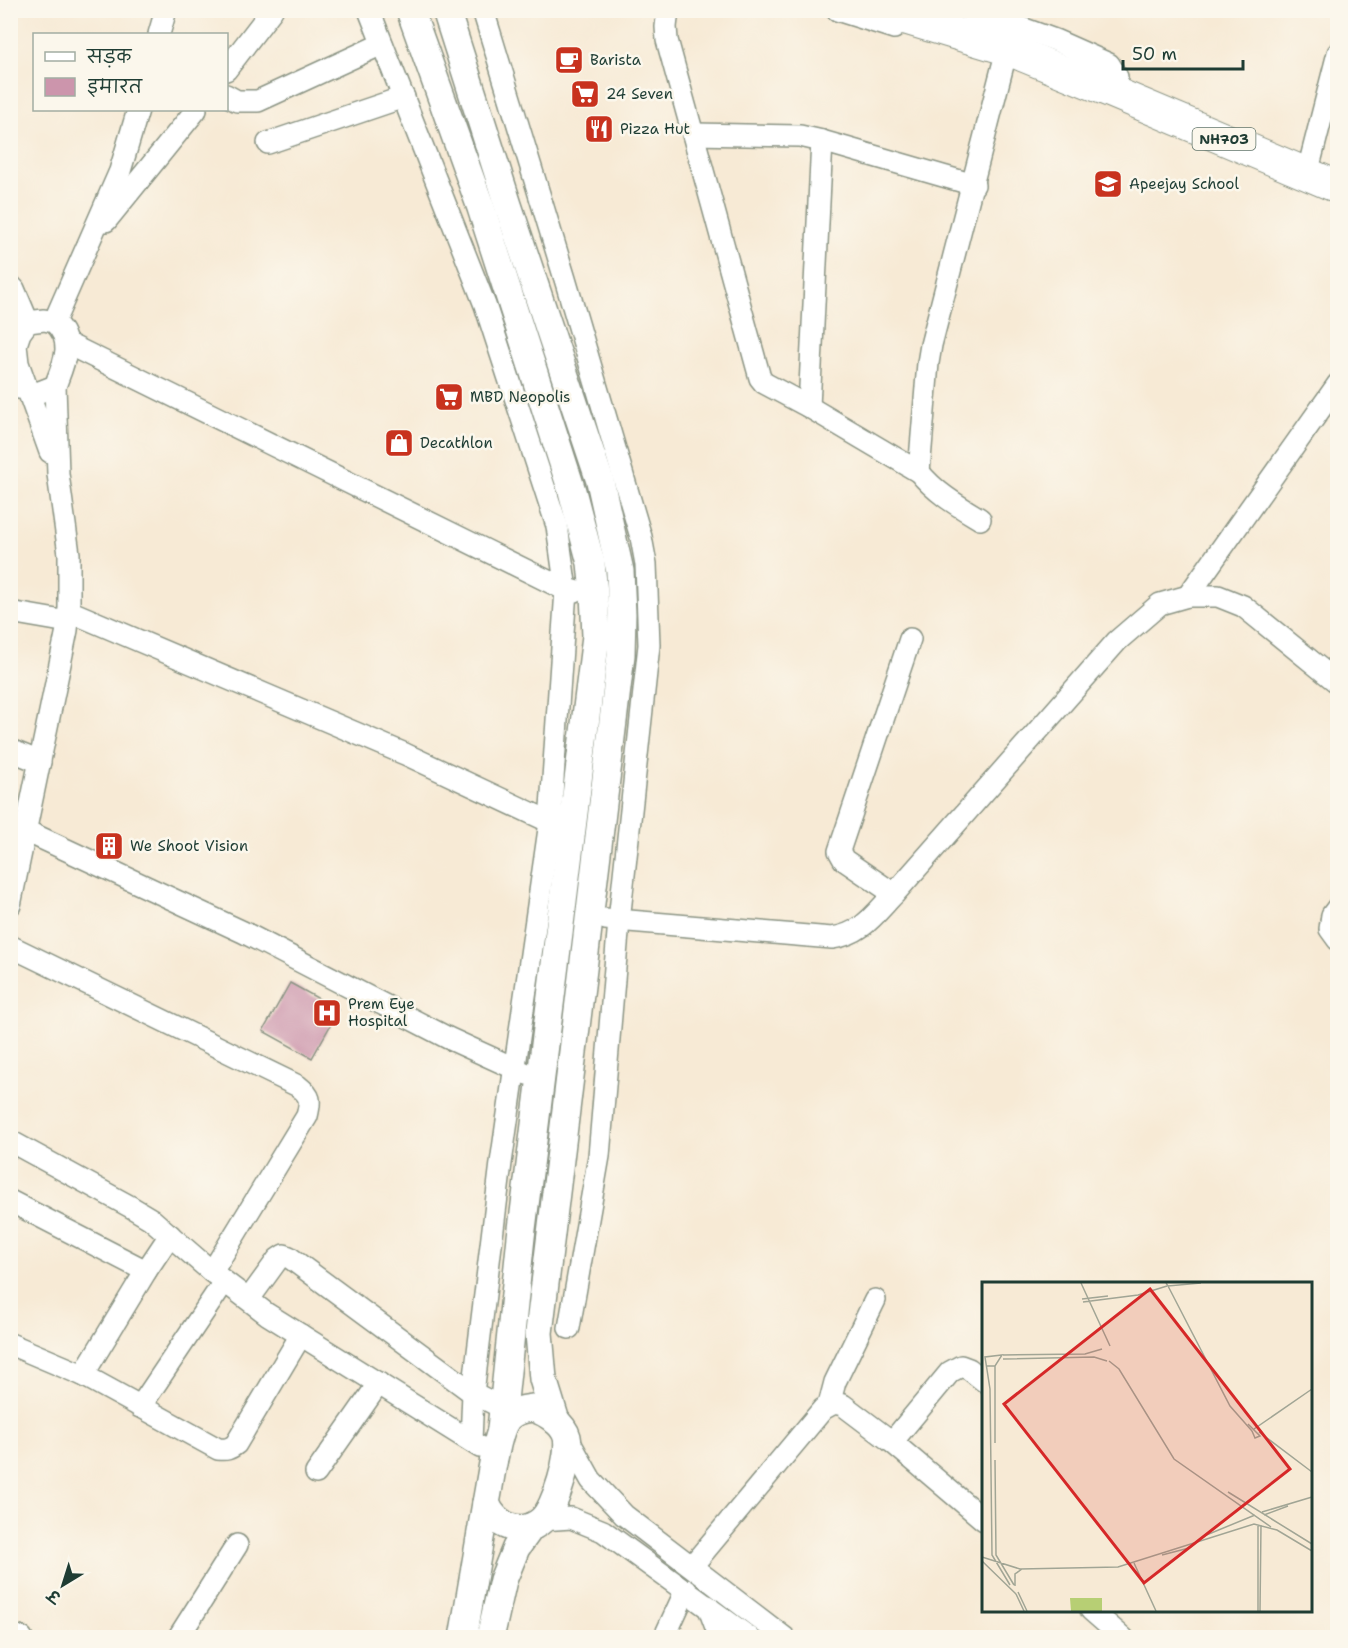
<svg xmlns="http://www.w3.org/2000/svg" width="1348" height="1648" font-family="'Shantell Sans','Playpen Sans Deva',sans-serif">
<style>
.building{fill:#cc95ac}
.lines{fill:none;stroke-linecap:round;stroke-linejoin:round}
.minor-casing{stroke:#8b9484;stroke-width:24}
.major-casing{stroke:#8b9484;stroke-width:30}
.highway-casing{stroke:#8b9484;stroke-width:34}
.minor{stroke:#fff;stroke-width:21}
.major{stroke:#fff;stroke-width:27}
.highway{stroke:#fff;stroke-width:32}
.labels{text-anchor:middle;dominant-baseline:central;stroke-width:5;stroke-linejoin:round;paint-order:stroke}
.shield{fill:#fbf7ec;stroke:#61756b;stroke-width:1.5}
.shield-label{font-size:14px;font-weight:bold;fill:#1f3d34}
.poi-label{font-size:15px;fill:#1f3d34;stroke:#fbf7ec;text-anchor:start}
.inset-road{fill:none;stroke:#a1a595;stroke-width:1.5}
.view{fill:#d62828;fill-opacity:0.15;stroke:#d62828;stroke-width:3}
.inset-edge{fill:none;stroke:#1f3d34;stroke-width:3}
</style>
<rect width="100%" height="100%" fill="#fbf7ec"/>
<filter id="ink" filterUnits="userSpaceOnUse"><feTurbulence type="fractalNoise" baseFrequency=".0167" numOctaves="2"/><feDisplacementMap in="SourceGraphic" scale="12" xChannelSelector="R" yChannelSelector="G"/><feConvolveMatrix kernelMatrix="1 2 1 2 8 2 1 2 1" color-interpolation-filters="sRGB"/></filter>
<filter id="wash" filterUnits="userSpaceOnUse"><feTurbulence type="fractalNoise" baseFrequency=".008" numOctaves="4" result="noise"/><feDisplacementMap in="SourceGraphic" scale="24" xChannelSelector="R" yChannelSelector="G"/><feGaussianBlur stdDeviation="1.35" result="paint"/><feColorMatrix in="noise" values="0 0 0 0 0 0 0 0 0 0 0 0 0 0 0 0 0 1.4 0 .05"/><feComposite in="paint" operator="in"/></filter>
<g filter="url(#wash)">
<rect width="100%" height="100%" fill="#f7ead5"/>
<g id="blocks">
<g class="building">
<path d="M107 836 116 842 109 861 100 857Z"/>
<path d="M290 983 339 1010 312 1058 263 1031Z"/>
</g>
</g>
</g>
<g filter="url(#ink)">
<use href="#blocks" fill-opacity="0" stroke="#8b9484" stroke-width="1.5"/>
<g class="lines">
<g class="minor-casing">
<g id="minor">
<path d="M369 10 485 305 557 526 566 590 550 822 501 1163 473 1393 471 1441"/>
<path d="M483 10 565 279 641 537 646 564 649 645 619 921 599 1156 569 1328"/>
<path d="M668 10 666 27 667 40 760 378 764 383 809 407 919 472C936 493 957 505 980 519"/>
<path d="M837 10 894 28"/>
<path d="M967 10 1022 28 1055 40 1109 64 1117 77"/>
<path d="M159 34 166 10"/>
<path d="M226 70 272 10"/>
<path d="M226 95 237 101H258L382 44"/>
<path d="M694 134 800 136 822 141 974 185"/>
<path d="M268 143 404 97"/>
<path d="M1307 174 1338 53"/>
<path d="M106 221 196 110"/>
<path d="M10 285 14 289 28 322"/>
<path d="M54 322 120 171 138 110"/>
<path d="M66 343 566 590 575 591"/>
<path d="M10 387 28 389 37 393 55 386C64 363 75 341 54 322L44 320 28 322 20 333 16 345 18 363 50 452"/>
<path d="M809 407 822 141"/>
<path d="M919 472 928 363 931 345 1003 65"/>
<path d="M1188 596 1338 384"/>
<path d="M69 611 405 754 561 827"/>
<path d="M10 612 68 622"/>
<path d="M10 750 40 762"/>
<path d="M26 831 243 932 448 1038 527 1074"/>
<path d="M894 894 844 860 839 851 910 639"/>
<path d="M10 905 67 630 69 611V554L58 474 55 386"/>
<path d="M1338 907 1332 915 1330 929 1338 940"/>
<path d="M605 919 832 938C862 934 874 915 894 894L1117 641 1160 604 1188 596H1218L1243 606 1338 683"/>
<path d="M10 946 298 1086C311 1096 311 1100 307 1116L212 1272"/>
<path d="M10 1141 131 1207 151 1219 212 1272 267 1314 480 1447"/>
<path d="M10 1201 146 1271"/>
<path d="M249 1299 278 1259 284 1255 289 1257 473 1393 503 1408"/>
<path d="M10 1344 83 1375 218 1449C226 1450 230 1449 236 1444L301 1335"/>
<path d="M83 1375 146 1271 170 1235"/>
<path d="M829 1405 835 1382 875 1300"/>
<path d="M140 1407 224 1282"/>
<path d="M567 1437 591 1480 624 1515 785 1638"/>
<path d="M892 1442 950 1372 961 1366 969 1369 984 1381"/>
<path d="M316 1473 379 1383"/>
<path d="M542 1520 571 1518 603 1531 750 1638"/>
<path d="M692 1566 823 1409 834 1403 843 1405 892 1442 984 1520"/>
<path d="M708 1606 720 1638"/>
<path d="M1091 1610 1123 1638"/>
<path d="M10 1634 22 1638"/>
<path d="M178 1638 237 1545"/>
<path d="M664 1638 686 1590"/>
</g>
</g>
<g class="major-casing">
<g id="major">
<path d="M410 10 481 208 572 491 591 563 594 593 596 636 521 1237 501 1429"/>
<path d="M446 10 508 205 600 481 620 571 622 614 621 655 539 1333 543 1379 556 1421"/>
<path d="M533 1408C546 1412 563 1423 567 1437 571 1455 556 1507 542 1520 522 1538 495 1526 486 1503 490 1484 496 1432 507 1419 513 1411 523 1409 533 1408Z"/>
<path d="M463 1638 486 1503"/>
<path d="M490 1638 503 1580 516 1548 531 1527"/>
</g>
</g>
<g class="highway-casing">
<path id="highway" d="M878 10 1010 50 1110 91 1338 187"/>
</g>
<use href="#minor" class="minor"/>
<use href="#major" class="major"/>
<use href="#highway" class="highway"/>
</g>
</g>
<defs>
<g id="cafe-square" transform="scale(1.5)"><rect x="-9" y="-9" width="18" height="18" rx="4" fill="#c8321e" stroke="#fbf7ec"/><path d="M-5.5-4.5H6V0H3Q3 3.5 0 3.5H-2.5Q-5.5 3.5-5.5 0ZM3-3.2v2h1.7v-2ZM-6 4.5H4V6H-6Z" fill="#fff"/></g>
<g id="supermarket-square" transform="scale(1.5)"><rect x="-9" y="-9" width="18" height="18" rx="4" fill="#c8321e" stroke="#fbf7ec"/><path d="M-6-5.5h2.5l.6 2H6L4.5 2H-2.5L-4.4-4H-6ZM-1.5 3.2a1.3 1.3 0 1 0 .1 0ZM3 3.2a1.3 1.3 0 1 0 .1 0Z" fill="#fff"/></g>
<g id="restaurant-square" transform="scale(1.5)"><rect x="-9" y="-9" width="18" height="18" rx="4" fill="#c8321e" stroke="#fbf7ec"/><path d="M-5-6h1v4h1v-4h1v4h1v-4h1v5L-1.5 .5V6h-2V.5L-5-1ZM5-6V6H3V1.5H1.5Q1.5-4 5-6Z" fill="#fff"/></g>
<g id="school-square" transform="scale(1.5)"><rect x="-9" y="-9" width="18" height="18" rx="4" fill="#c8321e" stroke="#fbf7ec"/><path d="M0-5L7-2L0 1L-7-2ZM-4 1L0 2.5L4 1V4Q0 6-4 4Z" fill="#fff"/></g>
<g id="shop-square" transform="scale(1.5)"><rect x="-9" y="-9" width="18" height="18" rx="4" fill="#c8321e" stroke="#fbf7ec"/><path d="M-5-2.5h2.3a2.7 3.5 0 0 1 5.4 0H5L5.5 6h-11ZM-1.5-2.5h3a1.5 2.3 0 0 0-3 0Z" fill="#fff"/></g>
<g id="building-square" transform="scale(1.5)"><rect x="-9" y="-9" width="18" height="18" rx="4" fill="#c8321e" stroke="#fbf7ec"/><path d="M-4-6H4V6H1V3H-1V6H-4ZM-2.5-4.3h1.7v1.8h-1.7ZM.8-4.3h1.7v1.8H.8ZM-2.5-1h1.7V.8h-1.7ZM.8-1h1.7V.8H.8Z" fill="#fff"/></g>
<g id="hospital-square" transform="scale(1.5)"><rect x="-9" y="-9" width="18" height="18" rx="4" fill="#c8321e" stroke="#fbf7ec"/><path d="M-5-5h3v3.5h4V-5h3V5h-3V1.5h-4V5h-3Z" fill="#fff"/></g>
</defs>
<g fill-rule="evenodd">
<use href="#cafe-square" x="569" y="60"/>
<use href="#supermarket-square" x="585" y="94"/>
<use href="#restaurant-square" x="599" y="129"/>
<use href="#school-square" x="1108" y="184"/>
<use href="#supermarket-square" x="449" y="397"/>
<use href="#shop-square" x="399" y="443"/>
<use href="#building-square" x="109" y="846"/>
<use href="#hospital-square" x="327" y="1013"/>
</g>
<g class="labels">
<rect class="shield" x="1192.5" y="128" width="63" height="22" rx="4.5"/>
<g class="shield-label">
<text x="1224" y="139">NH703</text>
</g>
<g class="poi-label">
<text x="590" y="60">Barista</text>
<text x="606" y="94">24 Seven</text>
<text x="620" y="129">Pizza Hut</text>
<text x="1129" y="184">Apeejay School</text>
<text x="470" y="397">MBD Neopolis</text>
<text x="420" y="443">Decathlon</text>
<text x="130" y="846">We Shoot Vision</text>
<text x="348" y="1004">Prem Eye<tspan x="348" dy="17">Hospital</tspan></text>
</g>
</g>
<g transform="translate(982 1282)">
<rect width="330" height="330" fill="#f7ead5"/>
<path d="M88 316H120V329H89Z" fill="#b7cf74"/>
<path class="inset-road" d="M99 1 128 64M184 1 186 4 219 1M186 4 248 124 270 149M100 17 126 14M101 20 156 13 185 4M21 73 103 72 120 67M21 77 112 75 125 79M127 79 137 87 192 177 289 245M5 84H13L20 73 3 75 8 107 10 273 28 303M266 142 278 154 273 156 270 149M272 147 330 107M277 150 330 190M13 161V84M13 178 14 273 32 303M246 210 330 262M280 230 330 215M282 233 306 224M222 254 273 233M180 273 207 266M0 275 38 287 136 285 272 242 295 248 330 269M0 279 34 312M152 281 174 329M33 304V292L40 287M36 310 45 329M34 312 42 329M276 329V243M278 329 279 243"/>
<path class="view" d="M168 7 308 187 162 301 22 122Z"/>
<rect width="330" height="330" class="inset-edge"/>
</g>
<rect width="1348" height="1648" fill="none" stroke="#fbf7ec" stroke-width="36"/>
<rect x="33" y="33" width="195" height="78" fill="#fbf7ec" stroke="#a3ada2" stroke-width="1.5"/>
<rect x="45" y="52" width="30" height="9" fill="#ffffff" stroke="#a3ada2" stroke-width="1.5"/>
<text x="87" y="63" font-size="18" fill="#1f3d34">सड़क</text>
<rect x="45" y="78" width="30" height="18" fill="#cc95ac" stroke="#a3ada2" stroke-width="1.5"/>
<text x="87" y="93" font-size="18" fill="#1f3d34">इमारत</text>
<g transform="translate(63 1585) rotate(218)" stroke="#fbf7ec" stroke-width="4.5" paint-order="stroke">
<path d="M0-4.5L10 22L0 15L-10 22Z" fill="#1f3d34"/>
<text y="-9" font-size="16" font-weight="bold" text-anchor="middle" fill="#1f3d34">उ</text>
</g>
<path d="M1123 60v9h120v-9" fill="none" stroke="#1f3d34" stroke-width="3"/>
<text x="1132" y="60" font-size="18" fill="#1f3d34" stroke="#fbf7ec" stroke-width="4.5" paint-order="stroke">50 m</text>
</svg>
